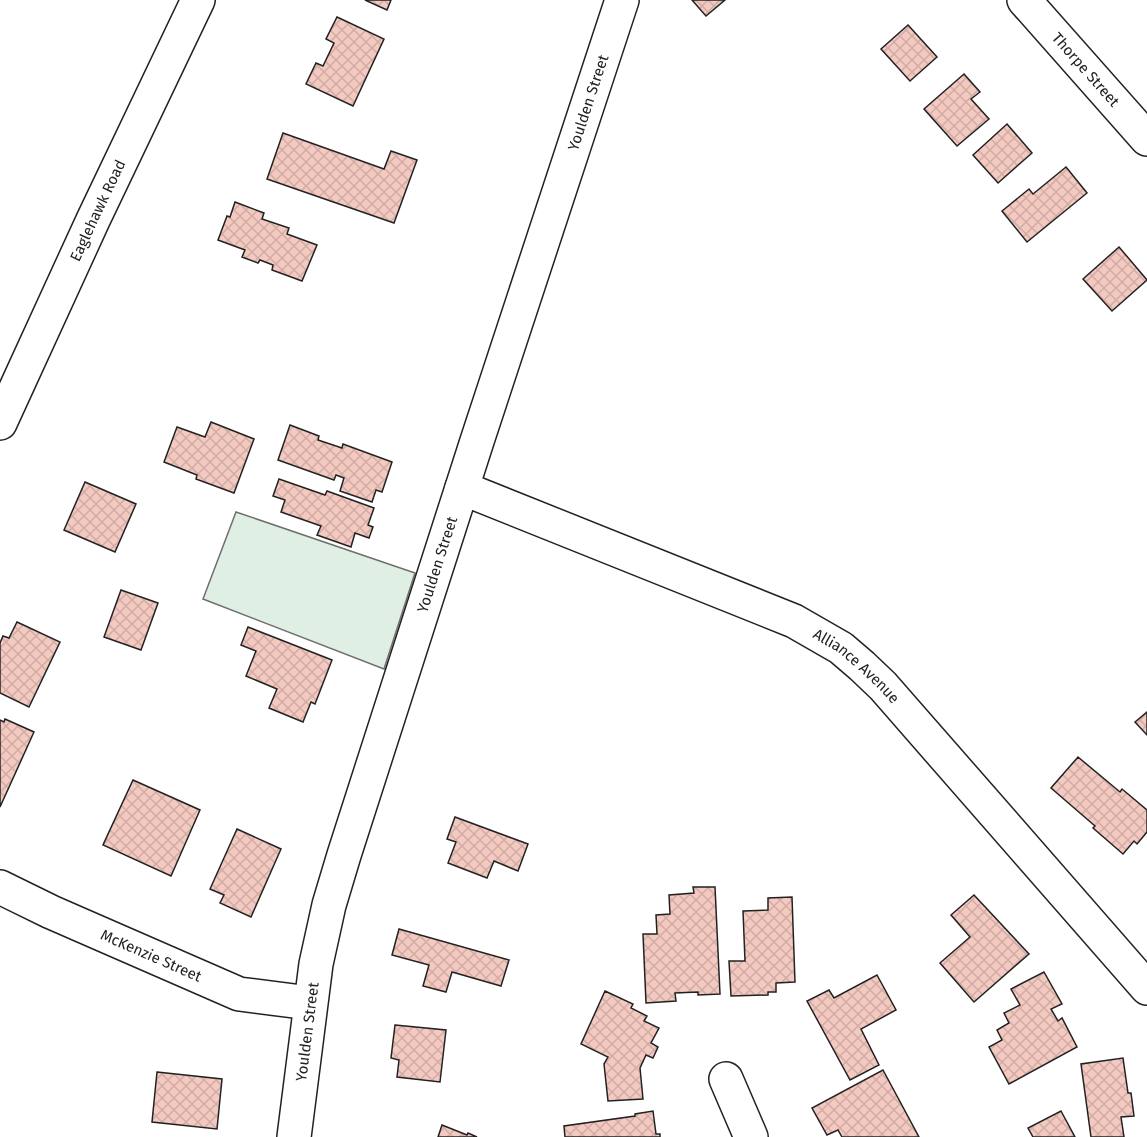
<svg xmlns="http://www.w3.org/2000/svg" width="1147" height="1137" font-family="'Fira Sans',sans-serif">
<style>
.green{fill:#e0efe3;stroke:#6f6f6f;stroke-width:1.5}
.building{fill:url(#building-cross-hatch);stroke:#222;stroke-width:1.5}
.lines{fill:none;stroke-linecap:round;stroke-linejoin:round}
.minor-casing{stroke:#222;stroke-width:36}
.major-casing{stroke:#222;stroke-width:36}
.minor{stroke:#fff;stroke-width:33}
.major{stroke:#fff;stroke-width:33}
.labels{text-anchor:middle;dominant-baseline:central;stroke-width:4.5;stroke-linejoin:round;paint-order:stroke}
.street-label{font-size:15px;fill:#222;stroke:#fff}
</style>
<defs>
<pattern id="building-cross-hatch" width="8" height="8" patternUnits="userSpaceOnUse" patternTransform="scale(1.5)"><rect width="8" height="8" fill="#f3c9c0"/><path d="M0 0l8 8M0 8l8-8" fill="none" stroke="#d0aca5"/></pattern>
</defs>
<rect width="100%" height="100%" fill="#fff"/>
<path class="green" d="M236 512 415 573 384 669 203 599Z"/>
<g class="building">
<path d="M365 0H391L387 10Z"/>
<path d="M692 0H725L706 16Z"/>
<path d="M337 17 384 39 353 106 306 84 316 63 323 66 334 43 326 39Z"/>
<path d="M908 25 937 57 910 81 881 49Z"/>
<path d="M964 74 980 92 971 99 989 119 957 146 924 109Z"/>
<path d="M1007 124 1032 153 998 183 973 155Z"/>
<path d="M283 133 384 169 391 151 417 160 394 223 267 179Z"/>
<path d="M1066 167 1087 193 1027 242 1002 211 1029 189 1033 194Z"/>
<path d="M235 202 264 213 262 219 289 228 287 234 317 245 302 281 272 270 273 265 260 260 258 263 242 257 245 250 218 240 227 216 230 217Z"/>
<path d="M1119 247 1147 280 1112 311 1083 279Z"/>
<path d="M211 422 254 439 234 493 196 479 197 475 164 462 177 427 205 437Z"/>
<path d="M290 425 319 436 318 440 342 448 343 444 392 462 382 492 376 490 372 502 340 491 344 478 336 475 334 480 278 460Z"/>
<path d="M279 479 325 495 327 491 374 508 368 525 373 527 369 538 355 533 351 547 317 535 321 526 281 512 285 500 273 496Z"/>
<path d="M85 482 136 504 115 552 64 530Z"/>
<path d="M121 590 158 603 141 650 104 637Z"/>
<path d="M17 622 60 642 29 707 0 693V643L3 636 9 638Z"/>
<path d="M248 627 332 660 315 704 311 702 303 722 269 708 277 689 246 676 256 651 241 645Z"/>
<path d="M1147 712V735L1135 722Z"/>
<path d="M5 719 34 732 0 807V720L4 722Z"/>
<path d="M1078 757 1120 792 1122 789 1147 810V832L1137 844 1134 841 1123 854 1093 828 1095 826 1051 788Z"/>
<path d="M133 780 200 810 171 876 103 845Z"/>
<path d="M455 817 528 844 518 871 494 861 487 878 448 863 456 842 447 839Z"/>
<path d="M237 829 281 849 251 917 220 903 224 895 210 889Z"/>
<path d="M693 887H715L720 994 698 995V992L675 993 676 1001 646 1003 643 934H657L656 915 670 914 669 895 694 893Z"/>
<path d="M974 895 1029 954 974 1002 940 963 970 937 951 915Z"/>
<path d="M792 897 795 982 776 983V992H768V995L731 996 729 961H745L743 911 768 910V898Z"/>
<path d="M399 929 509 960 501 986 452 972 446 992 423 986 429 965 392 955Z"/>
<path d="M1044 972 1062 1004 1051 1009 1058 1021 1062 1018 1077 1047 1009 1084 989 1047 1002 1040 997 1030 1009 1023 1004 1013 1020 1005 1011 989Z"/>
<path d="M877 975 896 1010 861 1029 879 1065 850 1080 807 1001 829 990 834 998Z"/>
<path d="M605 991 633 1004 631 1008 647 1016 644 1021 659 1028 651 1043 658 1047 653 1058 646 1055 640 1068 643 1099 608 1101 604 1064 608 1057 581 1044Z"/>
<path d="M395 1025 446 1030 440 1082 397 1077 399 1060 391 1058Z"/>
<path d="M1123 1058 1128 1093H1131L1134 1116 1121 1117 1124 1137H1091L1081 1064Z"/>
<path d="M883 1070 919 1137H842L838 1130 827 1135 812 1108Z"/>
<path d="M157 1072 222 1079 217 1129 152 1122Z"/>
<path d="M653 1111 656 1134H660V1137H565L564 1126 635 1116V1114Z"/>
<path d="M1061 1111 1075 1137H1033L1028 1128Z"/>
<path d="M442 1125 467 1135 468 1133 477 1137H438Z"/>
</g>
<g class="lines">
<g class="minor-casing">
<g id="minor">
<path id="s1" d="M1024 0 1147 139"/>
<path id="s2" d="M462 488 794 621 841 648 862 666 883 686 1147 988"/>
<path id="s3" d="M0 887 51 912 239 994 310 1003"/>
<path d="M726 1079 751 1137"/>
<path id="s4" d="M294 1137 316 964 329 905 344 855 477 441 622 0"/>
</g>
</g>
<g class="major-casing">
<g id="major">
<path id="s5" d="M0 423 93 220 198 0"/>
</g>
</g>
<use href="#minor" class="minor"/>
<use href="#major" class="major"/>
</g>
<g class="labels">
<g class="street-label">
<text stroke="none"><textPath href="#s1" startOffset="93">Thorpe Street</textPath></text>
<text stroke="none"><textPath href="#s4" startOffset="1078">Youlden Street</textPath></text>
<text stroke="none"><textPath href="#s5" startOffset="234">Eaglehawk Road</textPath></text>
<text stroke="none"><textPath href="#s4" startOffset="592">Youlden Street</textPath></text>
<text stroke="none"><textPath href="#s2" startOffset="435">Alliance Avenue</textPath></text>
<text stroke="none"><textPath href="#s3" startOffset="166">McKenzie Street</textPath></text>
<text stroke="none"><textPath href="#s4" startOffset="106">Youlden Street</textPath></text>
</g>
</g>
</svg>
